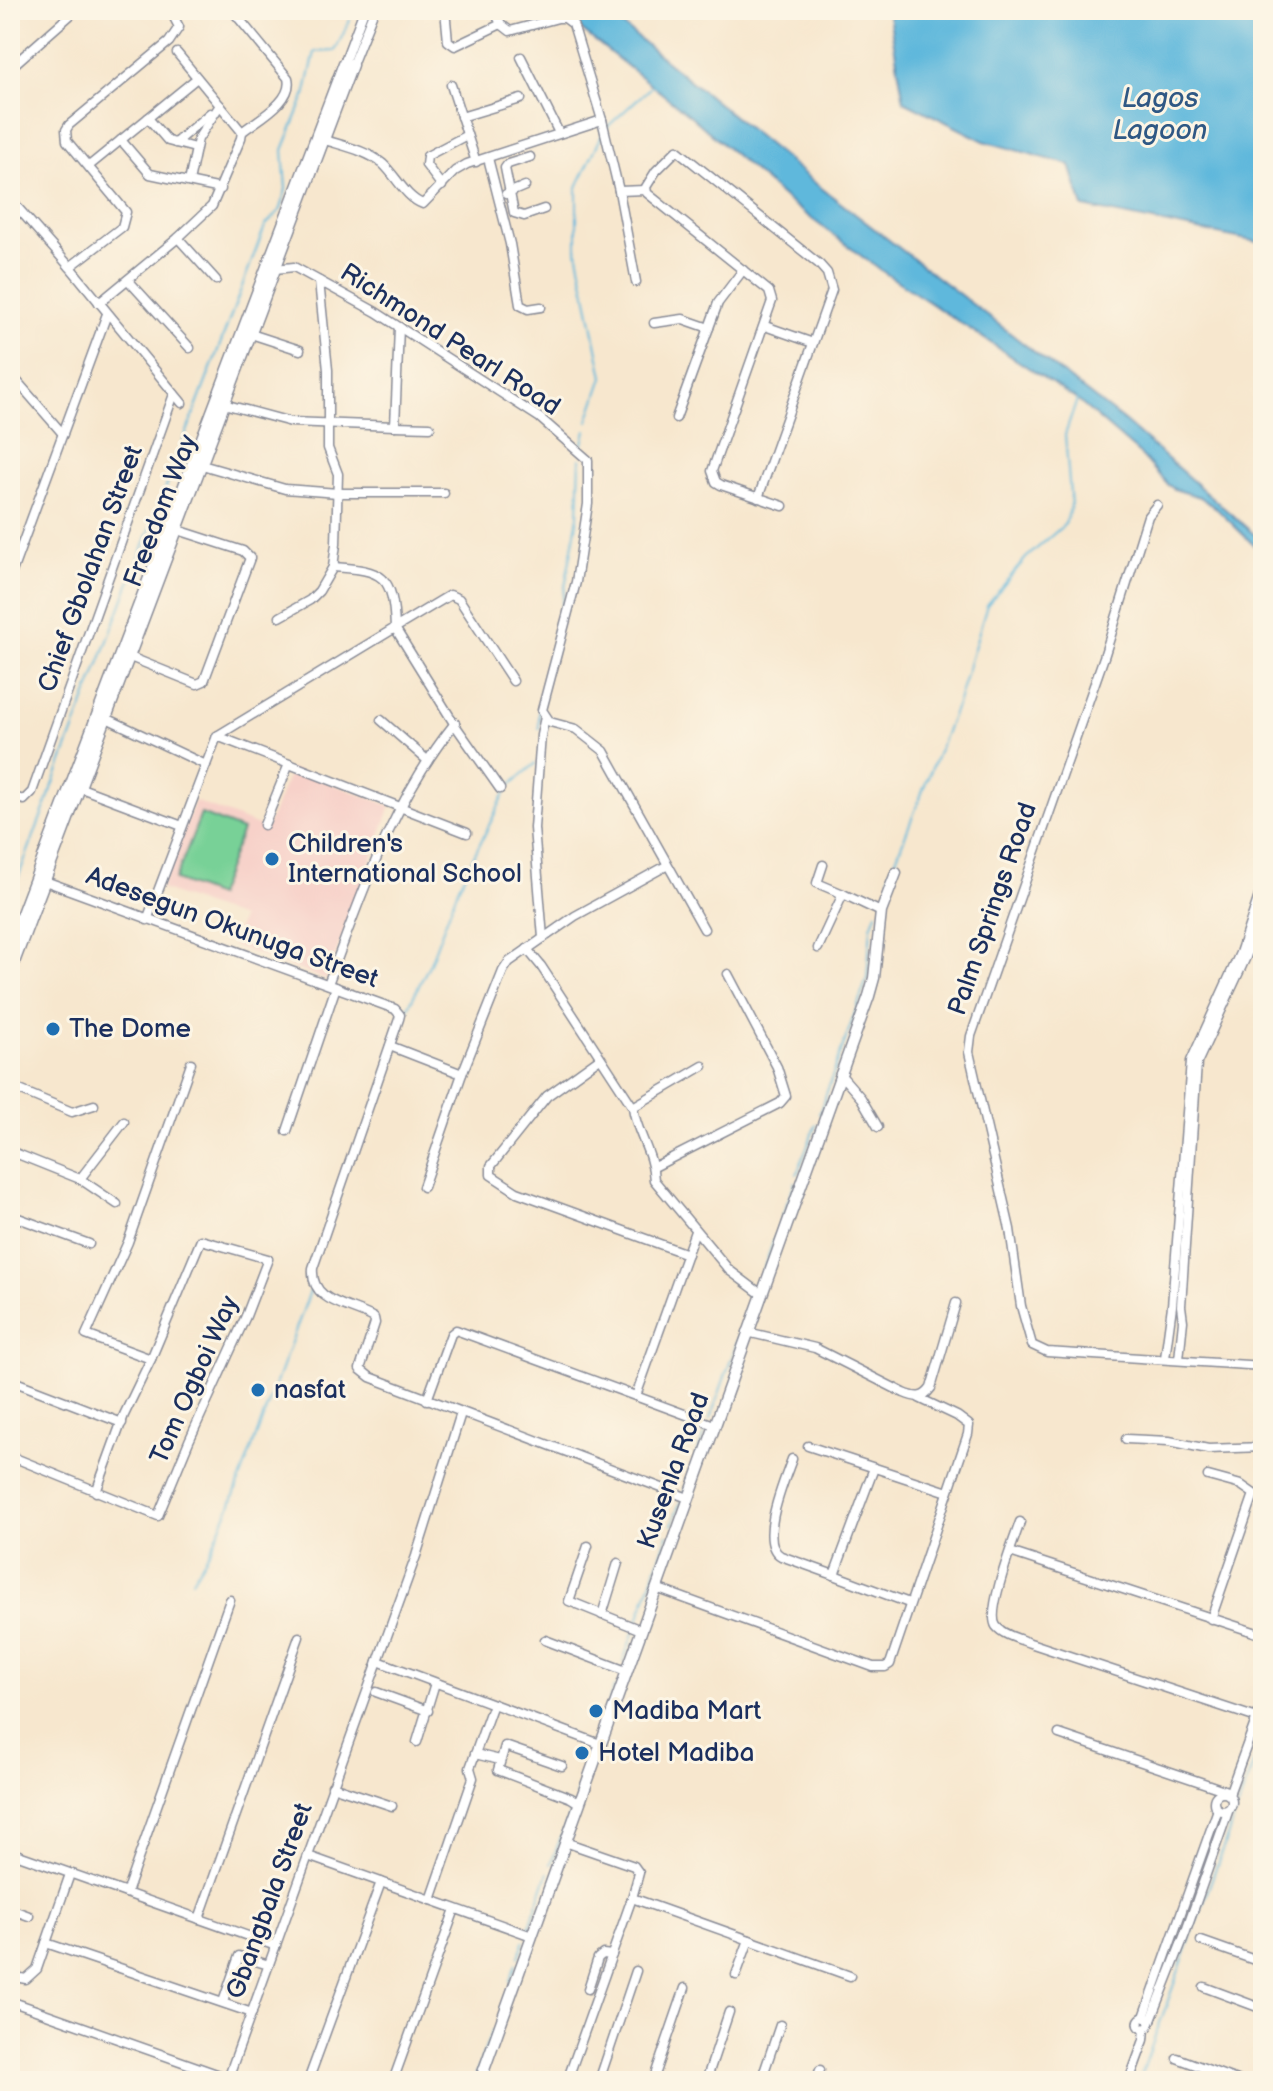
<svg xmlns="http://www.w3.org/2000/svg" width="1273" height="2091" font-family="'Balsamiq Sans',sans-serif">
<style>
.built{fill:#f7d1c9}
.green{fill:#78d197;stroke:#4a807a;stroke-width:2}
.water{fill:#5fb8dc;stroke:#3d749d;stroke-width:2}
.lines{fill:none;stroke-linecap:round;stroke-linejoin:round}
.stream{stroke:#5fb8dc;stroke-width:2}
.minor-casing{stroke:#898b96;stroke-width:11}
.major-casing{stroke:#898b96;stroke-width:13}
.minor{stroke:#fff;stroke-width:8}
.major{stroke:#fff;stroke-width:10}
.poi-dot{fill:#1f6fb2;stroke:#fcf5e5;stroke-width:3}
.labels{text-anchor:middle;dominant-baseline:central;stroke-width:6;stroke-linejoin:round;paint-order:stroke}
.street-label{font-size:26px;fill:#1b2f5e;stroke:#fcf5e5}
.poi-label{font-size:26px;fill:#1b2f5e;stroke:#fcf5e5;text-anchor:start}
.water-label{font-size:28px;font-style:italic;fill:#2f5884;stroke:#fcf5e5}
</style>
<rect width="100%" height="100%" fill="#fcf5e5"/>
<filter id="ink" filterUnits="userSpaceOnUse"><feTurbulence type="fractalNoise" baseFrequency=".0125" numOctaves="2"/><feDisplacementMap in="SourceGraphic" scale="16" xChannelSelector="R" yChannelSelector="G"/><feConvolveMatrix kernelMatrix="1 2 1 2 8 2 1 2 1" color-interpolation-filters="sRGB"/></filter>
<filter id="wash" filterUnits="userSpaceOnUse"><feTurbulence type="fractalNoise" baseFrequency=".006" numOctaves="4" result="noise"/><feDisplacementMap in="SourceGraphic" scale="32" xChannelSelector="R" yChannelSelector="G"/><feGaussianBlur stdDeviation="1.8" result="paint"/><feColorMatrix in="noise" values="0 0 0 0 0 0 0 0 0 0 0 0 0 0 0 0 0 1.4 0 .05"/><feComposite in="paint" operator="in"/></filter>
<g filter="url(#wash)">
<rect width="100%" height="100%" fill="#f7e7ce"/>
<path class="built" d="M291 769 391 806 326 980 232 945 241 918 161 889 195 801 266 829Z"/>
<path class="green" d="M201 814 242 830 217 896 175 880Z"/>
<g class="water">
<path d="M556 10H604L820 187 1124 421 1263 542V554L1218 510 1200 497 1174 489 1167 484 1143 457 1077 400 876 267 784 198 692 117Z"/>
<path d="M888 10H1218L1263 26V243L1083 207 1070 165 984 141 904 101Z"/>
</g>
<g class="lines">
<g class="stream">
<path d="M606 128 653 85"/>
<path d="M588 421 603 377 577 250V187L603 133"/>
<path d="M582 448 586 430"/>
<path d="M552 658 578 516 580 459"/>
<path d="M539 710V728"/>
<path d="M889 877 958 701 987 605 1026 558 1065 524 1071 506 1065 435 1077 400"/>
<path d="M10 899 265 226 281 209 286 189 283 150 305 96 315 52 335 51 350 20"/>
<path d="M403 1018 430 963 459 886 508 787 535 764"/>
<path d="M819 1114 867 979 871 927 876 913"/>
<path d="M797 1174 816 1124"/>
<path d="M778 1228 795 1182"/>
<path d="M763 1271 776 1234"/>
<path d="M757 1286 761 1277"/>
<path d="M710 1419 754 1295"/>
<path d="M684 1492 707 1427"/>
<path d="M672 1525 681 1500"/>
<path d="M192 1580 211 1549 231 1504 312 1286"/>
<path d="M636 1626 668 1535"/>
<path d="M623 1662 633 1633"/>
<path d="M596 1738 614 1687"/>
<path d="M576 1795 594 1745"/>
<path d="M551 1864 573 1805"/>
<path d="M528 1931 548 1873"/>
<path d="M519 1957 524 1941"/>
<path d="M510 1981 516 1964"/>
<path d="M502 2005 505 1995"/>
<path d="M475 2077 492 2031"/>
<path d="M1139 2081 1263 1737"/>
</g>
</g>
</g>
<g filter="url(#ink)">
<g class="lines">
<g class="minor-casing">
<g id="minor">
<path d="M232 10 288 78C294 101 258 119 242 132"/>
<path d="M445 10 448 41 455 46 501 24"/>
<path d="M494 10 501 24 510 31 558 18H565L573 24 602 120"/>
<path d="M521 57 559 133"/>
<path d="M344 63 364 10"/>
<path d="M352 65 374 10"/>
<path d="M10 68 76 10"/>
<path d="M451 85 476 162"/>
<path d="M461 117 521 99"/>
<path d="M148 118 168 141 195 148"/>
<path d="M121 140 150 174 221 189"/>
<path d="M325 140C344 146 368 151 383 164 396 176 406 198 423 204L455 171 467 164 602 120 619 191 645 190"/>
<path d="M175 143 210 113"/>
<path d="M530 157 508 164 505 168 514 213 524 216 544 209"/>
<path d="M488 158 510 244 520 305 528 309 541 307"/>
<path d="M89 166 197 78"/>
<path d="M189 182 198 139 220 105"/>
<path d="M442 186 426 165 427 156 467 135"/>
<path d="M619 191 636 282"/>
<path d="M506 194 525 186"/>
<path d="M10 199 70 267 182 403"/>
<path d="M178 238 216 280"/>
<path d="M70 267 122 227 126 212 67 141 66 130 69 125 169 42 179 27 170 10"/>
<path d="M275 269 294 267 376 312 540 418 588 460V504L576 582 542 710 550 722 576 729 604 751 704 929"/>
<path d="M128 280 190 348"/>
<path d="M99 303 178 238 212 206 241 138 242 132 177 53"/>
<path d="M654 323 683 319 709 328"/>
<path d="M765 326 813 343"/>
<path d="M251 334 300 350"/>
<path d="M10 373 63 434"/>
<path d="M220 403 291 422 395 426 399 327"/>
<path d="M676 418 718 303 743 270"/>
<path d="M395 426 430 427"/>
<path d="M202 465 285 489 338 493H444"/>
<path d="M758 498 832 290 827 273 819 264 677 150 656 171 646 187 647 193 769 291 772 301 712 471 716 482 721 485 783 506"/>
<path d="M1157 505 1148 516 1104 657 971 1036 969 1052 1010 1229 1021 1306 1032 1345 1047 1352 1263 1366"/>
<path d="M333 567C384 570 393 575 395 628L450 595 459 599 513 681"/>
<path d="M10 577 107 314"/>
<path d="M280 617 310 600 319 591 333 567 336 544 338 474 328 448V370L319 281"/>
<path d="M125 655 197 684 204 681 250 558 243 551 178 530"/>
<path d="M102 716 206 765"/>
<path d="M381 720 427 760"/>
<path d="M217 736 395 628 455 725 500 789"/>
<path d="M217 736 467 833"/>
<path d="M81 788 182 826"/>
<path d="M10 796 24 800 32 792 174 394"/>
<path d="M264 825 289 764"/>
<path d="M823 865 817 883 843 894"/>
<path d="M45 881 395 1009 400 1015 399 1019 313 1268C310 1303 349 1304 374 1318L375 1323 360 1369 370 1377 688 1498"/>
<path d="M147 920 217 736"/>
<path d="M543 938 534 828 541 735 545 717"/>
<path d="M818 948 843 894 881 912"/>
<path d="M527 949 541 966 633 1107C636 1133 653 1152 654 1180L729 1270 761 1294"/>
<path d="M328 984C363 891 392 802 455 723"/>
<path d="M390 1046 462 1074"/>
<path d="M600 1058 547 1096 491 1166V1175L517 1192 687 1254"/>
<path d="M840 1074 861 1098 878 1127"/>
<path d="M10 1086 72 1112 94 1105"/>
<path d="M633 1107 703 1066"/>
<path d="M287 1131 336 987"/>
<path d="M10 1151 80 1179 117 1204"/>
<path d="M654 1167 780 1103 786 1096 777 1067 728 974"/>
<path d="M80 1179 124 1122"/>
<path d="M423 1187 462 1074 503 971 509 962 575 916 666 866"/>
<path d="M10 1215 89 1244"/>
<path d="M747 1332 815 1348 904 1393C916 1398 923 1399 931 1388L956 1303"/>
<path d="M1165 1358 1172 1306 1191 1061 1240 953 1263 884"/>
<path d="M151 1359 86 1335 128 1242 191 1063"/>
<path d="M1179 1359 1183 1321 1181 1306 1197 1063 1246 957 1263 908"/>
<path d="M10 1380 122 1423"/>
<path d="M636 1396 695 1231"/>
<path d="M427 1400 451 1334 456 1330 714 1425"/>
<path d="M1126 1439 1169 1441 1208 1449 1263 1447"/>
<path d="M808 1446 948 1492"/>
<path d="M10 1456 158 1516 189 1441 246 1316 268 1259 201 1240 151 1359 124 1415 96 1492"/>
<path d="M792 1459C785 1479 757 1543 781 1556L834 1575"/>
<path d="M874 1468 834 1575 909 1603"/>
<path d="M1208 1476 1241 1485 1254 1494 1211 1619"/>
<path d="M1020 1522C1014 1540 986 1611 996 1626 1003 1635 1019 1639 1030 1643L1257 1718"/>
<path d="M588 1546 569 1601 641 1630"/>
<path d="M1010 1552 1263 1635"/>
<path d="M656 1588 873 1667H885L890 1664 968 1434 969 1425 957 1416 919 1398"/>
<path d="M602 1615 618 1563"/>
<path d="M545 1640 626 1671"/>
<path d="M378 1661 416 1556 461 1413"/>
<path d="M376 1692 428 1711"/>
<path d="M1059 1734 1230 1792"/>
<path d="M417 1742 435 1683"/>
<path d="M475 1754 500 1760"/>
<path d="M562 1766 505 1746 498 1770 571 1798 579 1803"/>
<path d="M332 1786 392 1806"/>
<circle cx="1223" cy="1802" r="9"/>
<path d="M1229 1794 1263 1701"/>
<path d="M1261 1824 1263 1825"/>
<path d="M565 1842 634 1866 639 1873 632 1898 567 2081"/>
<path d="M10 1852 276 1946"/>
<path d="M308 1856 532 1936"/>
<path d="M126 1893 230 1600"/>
<path d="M632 1898 850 1976"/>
<path d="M431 1900 473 1778 470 1768 493 1704"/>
<path d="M10 1909 29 1916"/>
<path d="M199 1919 299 1637"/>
<path d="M1201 1941 1263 1963"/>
<path d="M46 1943 252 2013"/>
<path d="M736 1975 749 1940"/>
<path d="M10 1976 26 1979 37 1969 70 1874"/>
<path d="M1204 1987 1263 2009"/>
<path d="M588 1989 598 1958 603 1954 612 1955"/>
<path d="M10 2001 228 2078"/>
<path d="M223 2002 239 1956 269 1965"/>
<path d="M1144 2017 1218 1809"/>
<circle cx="1144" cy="2023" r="5.5"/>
<path d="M1150 2023 1185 1934 1229 1809"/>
<path d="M1177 2058 1239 2081"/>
<path d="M569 2075 586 2081"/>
<path d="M227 2081 378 1661 600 1744"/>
<path d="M308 2081 381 1882"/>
<path d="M393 2081 455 1909"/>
<path d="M599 2081 636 1971"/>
<path d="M653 2081 685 1988"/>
<path d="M706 2081 729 2012"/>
<path d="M761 2081 780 2025"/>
<path d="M816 2081 820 2070"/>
<path d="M1129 2081 1144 2040 1145 2029"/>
</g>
</g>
<g class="major-casing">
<g id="major">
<path d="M10 945 344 63 352 65 10 973"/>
<path d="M480 2081 869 996 874 978 881 912 896 873"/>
</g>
</g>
<use href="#minor" class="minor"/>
<use href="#major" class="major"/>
</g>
</g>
<g class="poi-dot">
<circle cx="272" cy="859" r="8"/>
<circle cx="53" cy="1029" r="8"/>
<circle cx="258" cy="1390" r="8"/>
<circle cx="596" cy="1711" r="8"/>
<circle cx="582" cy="1753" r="8"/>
</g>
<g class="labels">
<g class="street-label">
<text transform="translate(450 340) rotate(33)">Richmond Pearl Road</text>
<text transform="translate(161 511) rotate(-69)">Freedom Way</text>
<text transform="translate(91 569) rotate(-70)">Chief Gbolahan Street</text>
<text transform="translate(993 909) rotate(-71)">Palm Springs Road</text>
<text transform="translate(232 928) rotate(20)">Adesegun Okunuga Street</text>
<text transform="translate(195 1380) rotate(-66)">Tom Ogboi Way</text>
<text transform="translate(674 1471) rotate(-70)">Kusenla Road</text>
<text transform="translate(270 1901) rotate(-70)">Gbangbala Street</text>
</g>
<g class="poi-label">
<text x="288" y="844">Children's<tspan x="288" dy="30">International School</tspan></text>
<text x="69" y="1029">The Dome</text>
<text x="274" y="1390">nasfat</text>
<text x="612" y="1711">Madiba Mart</text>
<text x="598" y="1753">Hotel Madiba</text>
</g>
<g class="water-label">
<text x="1160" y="98">Lagos<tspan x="1160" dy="32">Lagoon</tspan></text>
</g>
</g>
<rect width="1273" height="2091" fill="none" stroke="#fcf5e5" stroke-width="40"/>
</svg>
